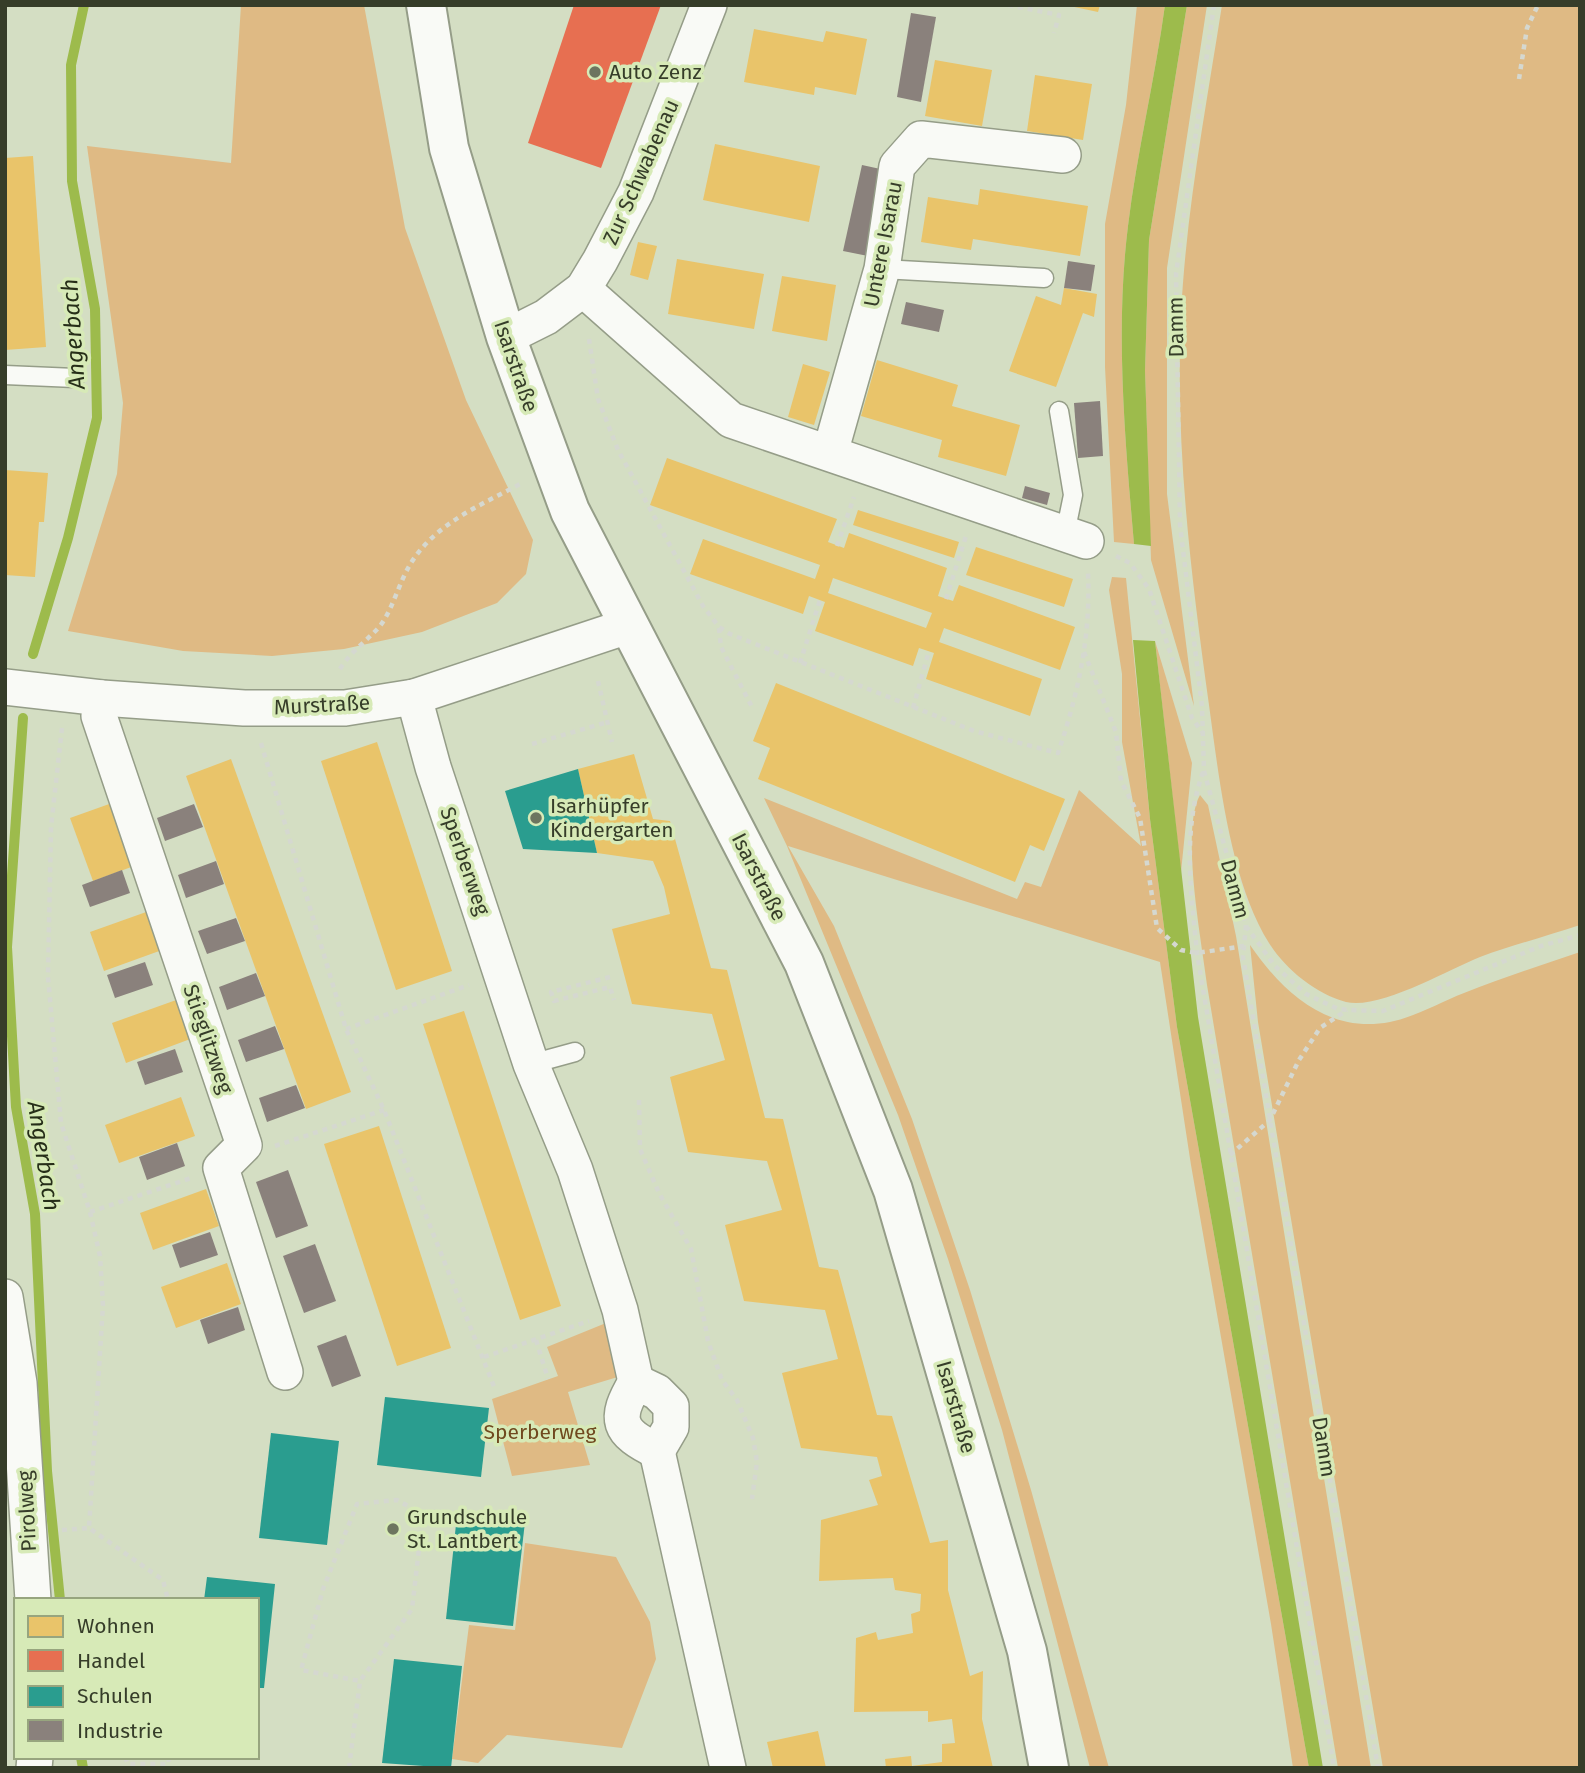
<svg xmlns="http://www.w3.org/2000/svg" width="1585" height="1773" font-family="'Fira Sans',sans-serif">
<style>
.green{fill:#dfba84}
.water{fill:#9dbb4c}
.homes{fill:#e9c46a;fill-rule:evenodd}
.shops{fill:#e76f51}
.schools{fill:#2a9d8f}
.industry{fill:#8a817c}
.lines{fill:none;stroke-linecap:round;stroke-linejoin:round}
.stream{stroke:#9dbb4c;stroke-width:10}
.service-casing{stroke:#959d88;stroke-width:21}
.minor-casing{stroke:#959d88;stroke-width:38}
.secondary-casing{stroke:#959d88;stroke-width:42}
.path{stroke:#d5d8d0;stroke-width:4.5;stroke-dasharray:5 5;stroke-linecap:butt}
.service{stroke:#f9faf6;stroke-width:18}
.minor{stroke:#f9faf6;stroke-width:35}
.secondary{stroke:#f9faf6;stroke-width:38}
.poi-dot{fill:#6d755f;stroke:#d7eab7;stroke-width:2.5}
.labels{text-anchor:middle;dominant-baseline:central;stroke-width:7;stroke-linejoin:round;paint-order:stroke}
.poi-label{font-size:21px;fill:#363d29;stroke:#d7eab7;text-anchor:start}
.street-label{font-size:21px;fill:#363d29;stroke:#d7eab7}
.park-label{font-size:21px;fill:#70491f;stroke:#d7eab7}
.water-label{font-size:23px;font-style:italic;fill:#262e18;stroke:#d7eab7}
</style>
<rect width="100%" height="100%" fill="#d4dec3"/>
<g class="green">
<path d="M241 5H364L405 228 466 400 533 540 526 574 497 603 422 632 344 649 272 656 183 651 68 631 117 474 123 403 87 146 231 163Z"/>
<path d="M1137 5H1165C1155 79 1137 152 1128 226 1115 330 1125 440 1134 544L1114 542 1105 367V224L1126 105Z"/>
<path d="M1187 5H1207L1167 268V494L1194 706 1151 560 1145 371 1149 240Z"/>
<path d="M1222 5H1580V925C1547 936 1513 945 1480 957 1447 970 1380 1010 1346 1002 1316 994 1285 969 1269 943 1230 881 1219 777 1209 705 1191 575 1175 447 1181 315 1186 211 1206 108 1222 5Z"/>
<path d="M1112 577 1126 578 1150 819 1177 1027 1309 1768H1293L1271 1624 1191 1165 1160 962 788 846 834 926 912 1119 970 1290 1031 1490 1109 1768H1090L1002 1430 948 1259 898 1115 787 846 764 798 1017 899 1025 882 1041 887 1079 790 1141 846 1122 742V674L1109 590Z"/>
<path d="M1155 641 1192 763 1181 872Z"/>
<path d="M1200 795 1208 805 1236 936 1371 1768H1338L1207 985C1202 943 1180 830 1200 795Z"/>
<path d="M1250 945C1283 993 1328 1034 1390 1022 1415 1017 1441 1002 1464 993 1502 978 1541 965 1580 952V1768H1383L1258 1022Z"/>
<path d="M606 1323 621 1376 568 1392 590 1465 512 1476 492 1399 558 1376 547 1347Z"/>
<path d="M525 1543 616 1557 650 1622 656 1659 622 1748 507 1735 478 1763 452 1759 469 1625 515 1630Z"/>
</g>
<g class="water">
<path d="M1165 5H1187L1149 240 1145 371 1151 546 1134 544C1125 440 1115 330 1128 226 1137 152 1155 79 1165 5Z"/>
<path d="M1133 640 1155 641 1198 1017 1323 1768H1309L1177 1027 1150 819Z"/>
</g>
<g class="homes">
<path d="M1065 5H1100L1098 12Z"/>
<path d="M754 29 823 42 826 31 867 39 856 95 815 87 814 95 744 82Z"/>
<path d="M935 60 992 70 982 126 925 116Z"/>
<path d="M1035 75 1092 84 1083 140 1027 131Z"/>
<path d="M715 144 820 166 809 222 703 200Z"/>
<path d="M33 156 46 347 5 350V158Z"/>
<path d="M980 189 1088 206 1080 256 973 239 971 250 921 242 928 197 978 205Z"/>
<path d="M638 242 657 246 648 280 630 275Z"/>
<path d="M677 259 764 274 754 329 668 314Z"/>
<path d="M782 276 836 285 827 341 772 331Z"/>
<path d="M1064 288 1097 294 1094 317 1083 313 1056 387 1009 371 1036 296 1061 305Z"/>
<path d="M877 360 958 385 952 406 1020 425 1006 476 938 457 942 440 861 416Z"/>
<path d="M803 364 830 372 814 425 788 417Z"/>
<path d="M667 458 837 519 828 542 844 548 849 533 947 568 938 596 953 601 959 585 1075 627 1060 670 944 628 939 642 1042 679 1030 716 926 679 934 653 919 648 913 666 815 631 825 602 809 596 803 614 690 574 703 539 815 579 820 565 650 505ZM833 578 932 613 926 628 828 593Z"/>
<path d="M5 470 48 473 44 522H39L35 577 5 575Z"/>
<path d="M858 510 959 542 954 558 853 525Z"/>
<path d="M976 547 1073 579 1064 607 966 575Z"/>
<path d="M776 683 1065 799 1044 851 1030 845 1015 882 758 779 770 748 753 741Z"/>
<path d="M377 742 452 971 396 990 321 761Z"/>
<path d="M634 754 653 819 670 821 711 968 727 970 765 1118 783 1119 819 1267 838 1270 877 1415 892 1416 930 1543 948 1540V1590L970 1676 983 1671 982 1719 993 1768H886L885 1759 911 1756 912 1766 942 1762V1744L955 1743 952 1719 928 1722V1711L854 1712 856 1638 876 1632 878 1640 913 1633 911 1614 920 1611 921 1594 895 1590 893 1578 819 1581 821 1520 878 1505 869 1480 882 1476 877 1457 801 1448 782 1373 838 1359 825 1310 744 1301 725 1225 782 1210 767 1161 688 1152 670 1077 725 1060 712 1014 632 1004 612 929 670 914 664 887 653 861 597 853 578 769Z"/>
<path d="M231 759 351 1092 306 1109 186 776Z"/>
<path d="M112 803 134 866 93 881 70 818Z"/>
<path d="M149 911 162 950 104 971 90 932Z"/>
<path d="M179 999 193 1038 126 1063 112 1023Z"/>
<path d="M464 1011 561 1306 520 1320 423 1024Z"/>
<path d="M181 1097 195 1136 119 1163 105 1125Z"/>
<path d="M379 1126 451 1348 397 1366 324 1144Z"/>
<path d="M206 1189 219 1226 153 1250 140 1213Z"/>
<path d="M227 1263 241 1304 176 1328 161 1287Z"/>
<path d="M818 1731 826 1768H773L767 1742Z"/>
</g>
<path class="shops" d="M574 5H661L601 168 528 143Z"/>
<g class="schools">
<path d="M578 769 597 853 523 849 505 791Z"/>
<path d="M385 1397 489 1408 481 1477 377 1465Z"/>
<path d="M271 1433 339 1441 327 1545 259 1538Z"/>
<path d="M457 1515 525 1522 513 1626 446 1619Z"/>
<path d="M207 1577 275 1584 264 1688H257V1600H204Z"/>
<path d="M394 1659 462 1666 451 1768 382 1763Z"/>
</g>
<g class="industry">
<path d="M911 13 936 17 921 102 897 97Z"/>
<path d="M862 165 885 170 868 256 843 251Z"/>
<path d="M1068 261 1095 265 1091 291 1064 288Z"/>
<path d="M906 302 944 310 939 332 901 324Z"/>
<path d="M1100 401 1103 456 1078 458 1074 403Z"/>
<path d="M1025 486 1050 493 1047 505 1022 498Z"/>
<path d="M194 804 203 827 165 841 157 818Z"/>
<path d="M216 861 224 884 186 898 178 875Z"/>
<path d="M122 870 130 893 90 907 82 885Z"/>
<path d="M236 918 245 941 207 954 198 931Z"/>
<path d="M145 962 153 985 115 998 107 975Z"/>
<path d="M256 973 265 996 227 1010 219 987Z"/>
<path d="M275 1026 284 1049 246 1062 238 1040Z"/>
<path d="M175 1049 183 1072 145 1085 137 1062Z"/>
<path d="M296 1085 305 1108 267 1122 259 1098Z"/>
<path d="M177 1143 185 1166 147 1180 139 1157Z"/>
<path d="M288 1170 308 1226 276 1238 256 1182Z"/>
<path d="M210 1232 218 1255 180 1268 172 1245Z"/>
<path d="M315 1244 336 1301 304 1313 283 1256Z"/>
<path d="M238 1307 245 1330 208 1344 200 1320Z"/>
<path d="M346 1335 361 1376 332 1387 317 1346Z"/>
</g>
<g class="lines">
<g class="stream">
<path d="M33 654 68 538 97 418 95 309 72 181 71 65 84 5"/>
<path d="M23 718 7 947 16 1107 35 1214 47 1471 60 1600"/>
<path d="M81 1757 83 1768"/>
</g>
<g class="service-casing">
<g id="service">
<path d="M882 269 1044 278"/>
<path d="M5 375 75 378"/>
<path d="M1059 411 1073 495 1065 534"/>
<path d="M531 1064 575 1052"/>
</g>
</g>
<g class="minor-casing">
<g id="minor">
<path d="M583 289 731 420 1086 541"/>
<path d="M506 337 546 317 583 289 600 261 636 192 709 5"/>
<path d="M830 453 882 269 897 166 921 139 1063 155"/>
<path d="M5 687 102 698 244 708H345L414 697 628 626"/>
<path d="M414 697 433 767 531 1064 575 1170 620 1310 636 1382"/>
<path d="M102 698 99 716 244 1145 221 1168 285 1372"/>
<path d="M5 1297 19 1383 33 1600"/>
<path d="M636 1382 657 1392 671 1406V1427L657 1451C618 1432 613 1420 636 1382Z"/>
<path d="M657 1451 728 1768"/>
<path d="M34 1768 35 1757"/>
</g>
</g>
<g class="secondary-casing">
<path id="secondary" d="M426 5 449 148 506 337 570 511 804 963 893 1190 1027 1651 1049 1768"/>
</g>
<g class="path">
<path d="M1008 5 1059 15 1054 33"/>
<path d="M1214 5 1176 274 1180 525 1202 706 1204 771 1246 925 1243 957 1378 1768"/>
<path d="M1519 79 1527 28 1538 5"/>
<path d="M589 339 598 399 618 450 703 606 719 627 730 634 974 731 1058 753C1078 694 1091 636 1088 573"/>
<path d="M837 546 854 497"/>
<path d="M1116 556 1130 563 1149 589 1192 718 1202 732"/>
<path d="M946 599 966 536"/>
<path d="M719 628 721 647 752 707"/>
<path d="M1084 652 1116 732 1121 781 1140 818 1157 928 1181 950 1197 953 1244 946"/>
<path d="M800 663 820 600"/>
<path d="M340 669C351 651 367 641 380 626 393 609 399 582 411 563 436 523 481 505 522 483"/>
<path d="M598 681 612 742"/>
<path d="M913 708 929 651"/>
<path d="M62 728 51 827 48 977 61 1123 90 1212 100 1256 103 1305 89 1528 163 1580 168 1600"/>
<path d="M261 743 346 1029 384 1110 495 1389"/>
<path d="M532 744 608 722"/>
<path d="M1203 772C1182 831 1191 891 1197 953L1334 1768"/>
<path d="M1246 926 1275 966 1306 994 1338 1009 1348 1010 1383 1011 1541 946 1580 935"/>
<path d="M610 977 551 992 554 1001 610 987 614 1000"/>
<path d="M346 1029 469 985"/>
<path d="M639 1100 640 1149 659 1193 691 1249 708 1341 722 1380 737 1400 753 1438 757 1462 752 1499"/>
<path d="M275 1146 384 1110"/>
<path d="M1230 1155 1270 1120 1299 1060 1320 1028 1347 1010"/>
<path d="M90 1212 191 1178"/>
<path d="M536 1340 548 1379"/>
<path d="M484 1357 589 1321"/>
<path d="M62 1530 89 1528"/>
<path d="M125 1757 128 1764H170"/>
<path d="M168 1757 170 1768"/>
<path d="M349 1768 360 1681 412 1609 423 1514 397 1500 357 1504 323 1589 301 1670 360 1681"/>
</g>
<use href="#service" class="service"/>
<use href="#minor" class="minor"/>
<use href="#secondary" class="secondary"/>
</g>
<g class="poi-dot">
<circle cx="595" cy="72" r="7"/>
<circle cx="536" cy="818" r="7"/>
<circle cx="393" cy="1529" r="7"/>
</g>
<g class="labels">
<g class="poi-label">
<text x="609" y="72">Auto Zenz</text>
<text x="550" y="806">Isarhüpfer<tspan x="550" dy="24">Kindergarten</tspan></text>
<text x="407" y="1517">Grundschule<tspan x="407" dy="24">St. Lantbert</tspan></text>
</g>
<g class="street-label">
<text transform="translate(641 172) rotate(-66)">Zur Schwabenau</text>
<text transform="translate(883 244) rotate(-79)">Untere Isarau</text>
<text transform="translate(1176 327) rotate(-91)">Damm</text>
<text transform="translate(516 366) rotate(71)">Isarstraße</text>
<text transform="translate(322 705) rotate(-3)">Murstraße</text>
<text transform="translate(465 861) rotate(71)">Sperberweg</text>
<text transform="translate(759 877) rotate(63)">Isarstraße</text>
<text transform="translate(1235 889) rotate(75)">Damm</text>
<text transform="translate(208 1039) rotate(71)">Stieglitzweg</text>
<text transform="translate(956 1407) rotate(74)">Isarstraße</text>
<text transform="translate(1324 1447) rotate(81)">Damm</text>
<text transform="translate(27 1511) rotate(-93)">Pirolweg</text>
</g>
<g class="park-label">
<text x="540" y="1432">Sperberweg</text>
</g>
<g class="water-label">
<text transform="translate(73 334) rotate(-94)">Angerbach</text>
<text transform="translate(44 1156) rotate(81)">Angerbach</text>
</g>
</g>
<rect width="1585" height="1773" fill="none" stroke="#363d29" stroke-width="14"/>
<rect x="14" y="1598" width="245" height="161" fill="#d7eab7" stroke="#97a57e" stroke-width="2"/>
<rect x="28" y="1616" width="35" height="21" fill="#e9c46a" stroke="#97a57e" stroke-width="2"/>
<text x="77" y="1633" font-size="21" fill="#363d29">Wohnen</text>
<rect x="28" y="1650" width="35" height="21" fill="#e76f51" stroke="#97a57e" stroke-width="2"/>
<text x="77" y="1668" font-size="21" fill="#363d29">Handel</text>
<rect x="28" y="1686" width="35" height="21" fill="#2a9d8f" stroke="#97a57e" stroke-width="2"/>
<text x="77" y="1703" font-size="21" fill="#363d29">Schulen</text>
<rect x="28" y="1720" width="35" height="21" fill="#8a817c" stroke="#97a57e" stroke-width="2"/>
<text x="77" y="1738" font-size="21" fill="#363d29">Industrie</text>
</svg>
